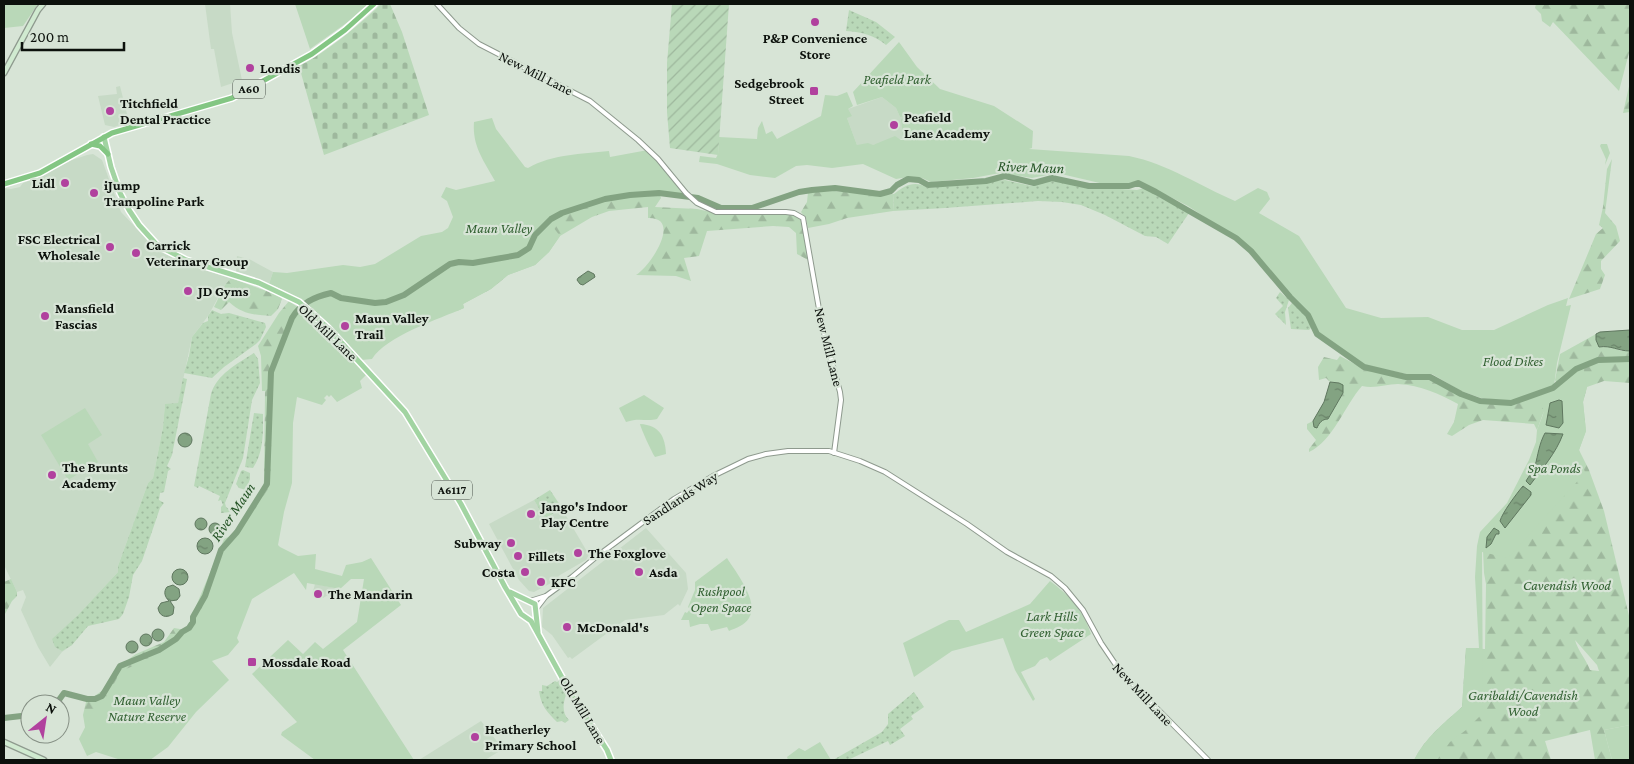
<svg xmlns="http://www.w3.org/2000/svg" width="1634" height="764" font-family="'Crimson Pro',serif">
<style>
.built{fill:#c7dac6}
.grass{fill:url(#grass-dots)}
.forest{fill:url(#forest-firs);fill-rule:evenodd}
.cemetery{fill:url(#cemetery-stones)}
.park{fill:#b9d8b8}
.garden{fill:url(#garden-furrows)}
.water{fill:url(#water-ripples);stroke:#5f775f}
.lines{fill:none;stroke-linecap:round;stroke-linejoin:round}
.river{stroke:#83a382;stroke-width:6}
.tertiary-casing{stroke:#8e9a8e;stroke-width:6}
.secondary-casing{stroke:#8e9a8e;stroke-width:7}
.primary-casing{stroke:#fff;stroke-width:8}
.trunk-casing{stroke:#fff;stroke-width:8}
.tertiary{stroke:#fff;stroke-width:4}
.secondary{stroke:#d0ead0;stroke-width:4.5}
.primary{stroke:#a2d4a2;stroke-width:5}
.trunk{stroke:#83c683;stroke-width:5}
.poi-dot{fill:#b1419e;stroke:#d7e4d6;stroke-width:2}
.labels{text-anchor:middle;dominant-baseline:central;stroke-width:4.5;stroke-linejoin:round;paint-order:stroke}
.shield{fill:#d7e4d6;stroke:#495049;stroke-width:1}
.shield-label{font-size:12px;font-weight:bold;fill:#0c110c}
.poi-label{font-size:14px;font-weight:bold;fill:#0c110c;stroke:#d7e4d6;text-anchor:start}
.street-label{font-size:14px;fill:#0c110c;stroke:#d7e4d6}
.park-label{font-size:14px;font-style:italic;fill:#326132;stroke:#d7e4d6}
.water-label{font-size:15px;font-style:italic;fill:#265527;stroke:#d7e4d6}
</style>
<defs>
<pattern id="grass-dots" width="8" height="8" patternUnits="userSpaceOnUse" patternTransform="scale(1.25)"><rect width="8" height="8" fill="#b9d8b8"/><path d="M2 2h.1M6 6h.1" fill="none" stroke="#9eb89d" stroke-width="1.8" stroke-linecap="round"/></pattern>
<pattern id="forest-firs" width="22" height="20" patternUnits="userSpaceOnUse" patternTransform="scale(1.25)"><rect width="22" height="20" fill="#b9d8b8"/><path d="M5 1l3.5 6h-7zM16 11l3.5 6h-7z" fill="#9eb89d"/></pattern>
<pattern id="cemetery-stones" width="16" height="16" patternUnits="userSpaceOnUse" patternTransform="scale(1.25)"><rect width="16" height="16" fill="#b9d8b8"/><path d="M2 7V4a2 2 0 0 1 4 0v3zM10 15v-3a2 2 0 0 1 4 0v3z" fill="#9eb89d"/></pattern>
<pattern id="garden-furrows" width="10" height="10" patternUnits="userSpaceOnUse" patternTransform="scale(1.25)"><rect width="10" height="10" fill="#b9d8b8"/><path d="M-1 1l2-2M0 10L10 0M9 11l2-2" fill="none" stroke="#9eb89d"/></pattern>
<pattern id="water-ripples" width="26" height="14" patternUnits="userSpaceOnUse" patternTransform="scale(1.25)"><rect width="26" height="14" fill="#83a382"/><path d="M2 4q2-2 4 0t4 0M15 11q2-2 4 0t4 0" fill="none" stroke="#6a8369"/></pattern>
</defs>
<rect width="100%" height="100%" fill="#d7e4d6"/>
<g class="built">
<path d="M205 4H230L232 33 242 80 221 87 214 49H211Z"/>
<path d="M120 86 129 122 114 127 105 125 98 96 117 94 116 87Z"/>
<path d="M882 97 896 108 900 117 936 113 939 136 898 139 873 145H857L847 118 848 109Z"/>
<path d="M93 154 102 160 121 212 158 251 198 268 231 278 225 285 208 316 192 337 178 404 165 405 163 427 153 478 148 483 118 566V572L77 616 72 645 62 652 50 667 38 647 21 610 26 597 23 590 17 592 4 565V188L11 189 20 187 23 183 34 179 66 162 87 155Z"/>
<path d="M237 256 251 260 273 272 269 284 236 272Z"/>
<path d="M534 500 545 519 562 509 589 555 586 560 560 575 553 582 534 592 529 591 519 580 489 524Z"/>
<path d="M646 528 686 573 688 589 680 606 678 604 664 615 625 620 572 659 570 657 568 658 552 635 542 627 543 608Z"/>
<path d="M315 584 340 589 339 592H333L323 598 312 595Z"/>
<path d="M481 721 503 749 485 760H419Z"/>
</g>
<g class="grass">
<path d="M849 10 876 22 895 37 886 45C874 35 862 32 846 31Z"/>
<path d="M1053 179 1088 187 1137 190 1144 188 1189 213 1168 244 1156 237 1145 236 1105 215 1081 205 1062 202 1038 201 945 208 893 211 894 194C905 185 915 180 928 188L1005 180 1032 186Z"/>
<path d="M1280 292 1289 300 1285 312 1286 325 1275 314 1283 306 1276 298Z"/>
<path d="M1292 303 1308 318 1312 327 1309 330 1291 329 1288 308Z"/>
<path d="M212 310 221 314 229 313 265 323 266 327 260 340 256 344 224 367 212 378 184 373 189 356 192 337 203 323 208 321V316Z"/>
<path d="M254 353 258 359 260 383 252 400 243 458 225 503 226 507 230 510 232 509 231 512 221 513V507L223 505 221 500 218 501 220 496 199 486 198 488 194 486 211 394C217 374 237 364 254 353Z"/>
<path d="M183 378 187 379 172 455 167 466 171 469 168 471 164 492 160 493 159 500 164 503 160 508 142 561 133 575 129 597 123 614 119 619 88 626 72 645 62 651 55 647 52 639 77 616 118 572V566L148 483 153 478 163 427 165 404 178 403Z"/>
<path d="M254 413 263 414C263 433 264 451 253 468L245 467Z"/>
<path d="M243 470 250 473V479L246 490 239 488 236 484 241 471Z"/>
<path d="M550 490 562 508 545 519 534 500Z"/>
<path d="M560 680 568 691C563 700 561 713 569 720L565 723 562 721 557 722C547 712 541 706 539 691H542V685L547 686 555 681 557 682Z"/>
<path d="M914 692 924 707 911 716 913 719 900 729 905 736 890 745 888 741 848 760H833L882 732 888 724V714Z"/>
</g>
<g class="forest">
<path d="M1536 4H1630V49L1619 91 1553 22 1550 27 1542 21 1541 14 1535 8Z"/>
<path d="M1630 82V112L1623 113Z"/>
<path d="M1601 144H1607L1610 153 1605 165 1606 159 1600 146Z"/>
<path d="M1612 159 1605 213 1616 226 1620 241 1601 261V269L1605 275 1600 289 1569 299 1596 234 1603 228 1599 225 1603 207 1607 169Z"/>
<path d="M834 191C854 192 874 196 894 194L893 211 847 218 829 224 808 228 806 218 801 212 807 202 808 192Z"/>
<path d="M659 192 661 198 655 207 697 209 716 213H789L800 218 803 223 810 261 797 254 796 233 789 227 773 226 707 231 699 256 684 258 691 281 676 276 636 275C650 267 683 217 648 218V207L609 211 592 217 560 236 549 252 535 265 508 275 491 289 463 304 464 308 457 311 462 287 547 227 556 216 596 202Z"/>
<path d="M231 278 280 296 282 299 278 309 271 316C254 315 242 314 229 302L221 310 214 307 225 285Z"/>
<path d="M289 301C319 321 342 348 366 375L292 383 291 458 228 597 88 745 83 715 86 702 103 690 116 668 136 654 164 642 174 628 186 630 224 539 234 534 263 488 264 480 265 391H262L261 356 258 346 279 313Z"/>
<path d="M1596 334V340L1621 351H1630V383L1604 381 1587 387 1583 402 1586 431 1579 450 1589 470 1604 511 1630 620V725L1604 730 1612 760H1595L1590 730 1545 741 1551 760H1414C1425 738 1444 723 1462 707L1466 648 1485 649 1486 584 1484 573 1483 550 1522 507 1544 411 1537 430 1534 424 1483 420 1469 425 1452 436 1447 434 1454 422 1458 404C1439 394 1421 385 1398 384 1386 384 1375 389 1362 386 1345 405 1333 441 1309 452V449L1316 440 1307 429V424L1313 421 1314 427 1324 419H1328L1343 393 1339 383 1330 382 1326 378 1319 380 1318 367 1324 357 1337 360 1340 356 1364 369 1408 380 1430 379 1460 396 1487 403 1509 405 1558 387 1555 380 1560 354ZM1575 640 1597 665 1599 671 1590 670C1586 659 1578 651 1575 640Z"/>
<path d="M11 579 17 592V596L12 601 5 614 4 610V582Z"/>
</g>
<path class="cemetery" d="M381 4H390L402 32 429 115 324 155 299 66C327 52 358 26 381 4Z"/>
<g class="park">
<path d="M4 4H38L23 26 4 28Z"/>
<path d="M295 4H368L352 19 310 49Z"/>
<path d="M899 42 917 67 940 89 994 106 1033 131 1032 148 1029 149 1129 156C1168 164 1200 186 1235 201L1258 188 1267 192 1270 199 1259 213 1299 236 1346 308 1381 318 1428 317 1462 330H1494L1548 305 1568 298 1566 306 1571 305 1557 363 1554 386 1558 387 1572 373 1583 366 1587 387 1583 402 1586 431 1579 450 1585 473 1508 558 1482 552 1483 713 1466 730 1450 742 1437 760H1414C1425 738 1444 723 1462 707L1466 648H1479L1475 577 1477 546 1480 532 1507 503 1529 460 1536 442 1537 430 1544 412 1540 402 1542 400 1540 397 1550 390V387L1510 401 1481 398 1461 391 1432 374H1406L1365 365 1320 333 1304 310 1250 247 1188 206 1139 181 1129 183 1104 184 1057 173 1032 178 1000 173 973 178 931 182 922 178 908 177 896 179 863 164 832 168 807 165 796 166 775 178 750 175 717 164 699 162 700 156 716 158 718 154 719 137 757 139 758 128 762 121 766 134 772 131 777 139 821 116 825 95 837 96 847 92 853 106 848 109 852 116 847 118 857 145 868 143 873 145 895 136 901 140 939 136 938 133 903 137 901 119 936 115V113L900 117 896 108 882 97 857 105 853 92Z"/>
<path d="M492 118 496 129 525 167 528 168C553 154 581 154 609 151L610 157 648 150 686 195 663 191 604 197 563 214 555 216 550 223 560 236 549 252 535 265 508 275 491 289 463 304 464 308C439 319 386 336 372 359L361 360C333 328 309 299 269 284L273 272 287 273 343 265 360 267 375 264 421 236 442 232 448 228 453 217 447 201 441 197 446 187 456 190 495 181C484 161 472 146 474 122Z"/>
<path d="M301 309 326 331 366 375 360 381 362 388 337 402 331 395 329 397 327 395 324 398 326 400 322 405 297 397 293 423 292 483 284 512 278 545 280 547 298 556 316 554 315 569 342 576 346 565 362 562 371 558 401 605 343 650 414 760H315L281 735 282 732 297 722 252 674 288 640 303 654 315 642 323 649 357 622 364 579H351L340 589 307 583 306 590 294 573 252 599 237 638 239 642 228 655 212 661 229 680 196 712 168 747 150 760H121L96 752 87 756 79 739 95 708 106 698 121 671 160 655 179 642 184 635 190 632 195 624 196 618 207 599 224 552 231 542 235 540 270 486 274 372 293 320Z"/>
<path d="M644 395 664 408 657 419C646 422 640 417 626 422L619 408Z"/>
<path d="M85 408 102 435 88 444 98 462 68 480 41 435Z"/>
<path d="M640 424C660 425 665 437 666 454L655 457C652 453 641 429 640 424Z"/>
<path d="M727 558C735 571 760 602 749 618 745 625 736 628 729 631L727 627 711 631 708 624H700L690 627 689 620H681L685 612 687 613 690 609 688 607 695 590V582Z"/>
<path d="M1050 581C1070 596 1083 610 1091 634L1050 661 1047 657 1040 660 1035 666 1021 672 1035 699 1033 701 1015 670 1003 638 952 651 914 677 903 643 949 620H959L966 632 1030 604Z"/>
<path d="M1630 725V760H1612L1604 730Z"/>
<path d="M820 742 831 760H788L787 757 799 748 805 751Z"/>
</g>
<path class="garden" d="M672 4H729L718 155 670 148 667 112V63Z"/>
<g class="water">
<path d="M588 271 594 274 595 277 583 285 580 284 577 280 578 278Z"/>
<path d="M1630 330V351C1618 351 1611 345 1599 347L1596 340V334L1600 332Z"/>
<path d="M1330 382 1339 383 1343 385V393L1328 419C1322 419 1319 423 1317 428L1314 427 1313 421 1324 402Z"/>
<path d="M1559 400 1562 401 1563 423 1559 428 1546 425 1550 403Z"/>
<path d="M1545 433 1563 434C1556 453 1542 469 1530 485L1526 481C1529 476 1533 471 1535 466 1538 455 1539 444 1545 433Z"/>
<circle cx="185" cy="440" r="7"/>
<path d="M1523 486 1531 492V495L1505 528 1500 521C1502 513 1517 493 1523 486Z"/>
<circle cx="201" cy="524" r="6"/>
<circle cx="215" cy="529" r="6"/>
<path d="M1494 528 1499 531V534H1496L1491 544 1486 548 1487 537Z"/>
<circle cx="205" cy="546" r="8"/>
<circle cx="180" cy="577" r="8"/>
<path d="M173 585 179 589 180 596 177 600 170 601 174 607 173 614C166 619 159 616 158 608L161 603 169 601C165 597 163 592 167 587Z"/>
<circle cx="158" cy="635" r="6"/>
<circle cx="146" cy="640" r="6"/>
<circle cx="132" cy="647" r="6"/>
</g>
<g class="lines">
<g class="river">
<path d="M56 704 64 693 87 699H95L102 696 120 666 159 650 176 639 182 632 189 628 193 622V617L205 596 221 550 237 532 267 484 271 372 292 318C301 303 314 297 331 293L341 298 375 303 386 302 404 295 450 264 459 262 473 263 518 255 529 248 535 235 551 219 562 213 605 199 630 195 659 193 698 198 721 208H752L799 192 812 190 835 188 880 194 891 191 897 185 908 179 919 180 928 185 986 181 1005 176 1034 183 1052 178 1089 186H1129L1138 183 1156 192 1236 238 1251 251 1290 297 1308 315 1317 334 1364 367 1406 377H1430L1461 394 1480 401 1511 403 1553 388 1576 369 1598 360 1630 359"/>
<path d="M4 718 30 715"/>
</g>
<g class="tertiary-casing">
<g id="tertiary">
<path d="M437 4 459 28 479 44 590 101 638 140 658 159 686 193 697 203 716 212H786L794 213 803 218 822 326 840 392 841 400 834 453"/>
<path d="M530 601 546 596"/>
<path d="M536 609 546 596 572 577 596 557 674 499 713 476 748 459 766 454 788 451H829L860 461 885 472 967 524 1007 552 1051 576 1065 588 1083 610 1101 643 1120 671 1208 760"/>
</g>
</g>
<g class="secondary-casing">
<g id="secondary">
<path d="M4 73 38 10 43 4"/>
<path d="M4 742 44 760"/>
</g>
</g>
<g class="primary-casing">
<g id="primary">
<path d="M104 137 111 167 120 193 129 210 139 225 157 245 186 260 259 283 299 302 328 328 405 412 461 504 505 587 521 614 531 621 571 694 607 750 611 760"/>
<path d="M510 592 535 604 538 632"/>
</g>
</g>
<g class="trunk-casing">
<g id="trunk">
<path d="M91 144 100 146 108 154"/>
<path d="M4 184 40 173 112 133 232 98 312 54 345 30 374 4"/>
</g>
</g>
<use href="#tertiary" class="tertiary"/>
<use href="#secondary" class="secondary"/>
<use href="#primary" class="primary"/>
<use href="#trunk" class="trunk"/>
</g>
<g class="poi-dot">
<circle cx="815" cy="22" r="5"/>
<circle cx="250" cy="68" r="5"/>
<rect x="809" y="86" width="10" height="10" rx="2.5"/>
<circle cx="110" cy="111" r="5"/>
<circle cx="894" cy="125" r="5"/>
<circle cx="65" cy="183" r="5"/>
<circle cx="94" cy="193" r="5"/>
<circle cx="110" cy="247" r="5"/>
<circle cx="136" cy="253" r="5"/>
<circle cx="188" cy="291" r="5"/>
<circle cx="45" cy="316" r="5"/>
<circle cx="345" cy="326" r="5"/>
<circle cx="52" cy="475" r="5"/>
<circle cx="531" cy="514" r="5"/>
<circle cx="511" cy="543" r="5"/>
<circle cx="578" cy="553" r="5"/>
<circle cx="518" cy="556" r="5"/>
<circle cx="525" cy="572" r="5"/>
<circle cx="639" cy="572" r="5"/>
<circle cx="541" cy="582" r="5"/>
<circle cx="318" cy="594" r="5"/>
<circle cx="567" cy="627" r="5"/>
<rect x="247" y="657" width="10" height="10" rx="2.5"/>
<circle cx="475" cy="737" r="5"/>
</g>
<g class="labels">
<g class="shield">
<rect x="233" y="79.5" width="32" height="19" rx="4"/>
<rect x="432" y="480.5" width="40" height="19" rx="4"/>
</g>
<g class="shield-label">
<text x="249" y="89">A60</text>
<text x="452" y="490">A6117</text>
</g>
<g class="poi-label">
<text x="815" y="38" text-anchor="middle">P&amp;P Convenience<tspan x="815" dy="16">Store</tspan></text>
<text x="260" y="68">Londis</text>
<text x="804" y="83" text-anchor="end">Sedgebrook<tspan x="804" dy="16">Street</tspan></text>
<text x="120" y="103">Titchfield<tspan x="120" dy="16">Dental Practice</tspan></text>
<text x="904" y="117">Peafield<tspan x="904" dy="16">Lane Academy</tspan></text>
<text x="55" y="183" text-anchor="end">Lidl</text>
<text x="104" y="185">iJump<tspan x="104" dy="16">Trampoline Park</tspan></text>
<text x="100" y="239" text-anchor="end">FSC Electrical<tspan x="100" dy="16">Wholesale</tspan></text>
<text x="146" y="245">Carrick<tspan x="146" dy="16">Veterinary Group</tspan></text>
<text x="198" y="291">JD Gyms</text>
<text x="55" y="308">Mansfield<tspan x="55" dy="16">Fascias</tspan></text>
<text x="355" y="318">Maun Valley<tspan x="355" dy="16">Trail</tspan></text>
<text x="62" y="467">The Brunts<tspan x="62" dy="16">Academy</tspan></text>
<text x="541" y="506">Jango's Indoor<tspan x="541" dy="16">Play Centre</tspan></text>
<text x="501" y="543" text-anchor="end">Subway</text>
<text x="588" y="553">The Foxglove</text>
<text x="528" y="556">Fillets</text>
<text x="515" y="572" text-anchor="end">Costa</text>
<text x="649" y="572">Asda</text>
<text x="551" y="582">KFC</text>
<text x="328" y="594">The Mandarin</text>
<text x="577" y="627">McDonald's</text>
<text x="262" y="662">Mossdale Road</text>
<text x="485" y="729">Heatherley<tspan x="485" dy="16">Primary School</tspan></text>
</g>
<g class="street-label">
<text transform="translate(536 73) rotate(27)">New Mill Lane</text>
<text transform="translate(328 332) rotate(44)">Old Mill Lane</text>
<text transform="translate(829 347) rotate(76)">New Mill Lane</text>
<text transform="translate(680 498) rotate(-33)">Sandlands Way</text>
<text transform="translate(1143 694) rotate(47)">New Mill Lane</text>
<text transform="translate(583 710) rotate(59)">Old Mill Lane</text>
</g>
<g class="park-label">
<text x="897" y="79">Peafield Park</text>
<text x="499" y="228">Maun Valley</text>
<text x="1513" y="361">Flood Dikes</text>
<text x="1554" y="468">Spa Ponds</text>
<text x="1567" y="585">Cavendish Wood</text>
<text x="721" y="591">Rushpool<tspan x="721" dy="16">Open Space</tspan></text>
<text x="1052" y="616">Lark Hills<tspan x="1052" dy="16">Green Space</tspan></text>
<text x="1523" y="695">Garibaldi/Cavendish<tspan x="1523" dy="16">Wood</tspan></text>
<text x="147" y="700">Maun Valley<tspan x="147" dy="16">Nature Reserve</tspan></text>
</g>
<g class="water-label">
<text transform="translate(1031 167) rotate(2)">River Maun</text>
<text transform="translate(233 512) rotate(-56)">River Maun</text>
</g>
</g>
<rect width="1634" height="764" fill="none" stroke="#0c110c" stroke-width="10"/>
<g transform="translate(45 719) rotate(30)"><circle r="24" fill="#d7e4d6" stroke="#869085"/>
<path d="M0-4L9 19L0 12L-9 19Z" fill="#b1419e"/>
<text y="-8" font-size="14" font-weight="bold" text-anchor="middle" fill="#0c110c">N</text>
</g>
<path d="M22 42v8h102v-8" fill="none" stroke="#0c110c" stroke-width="2.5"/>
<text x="30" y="42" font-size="15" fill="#0c110c" stroke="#d7e4d6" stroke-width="4" paint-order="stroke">200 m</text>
</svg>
